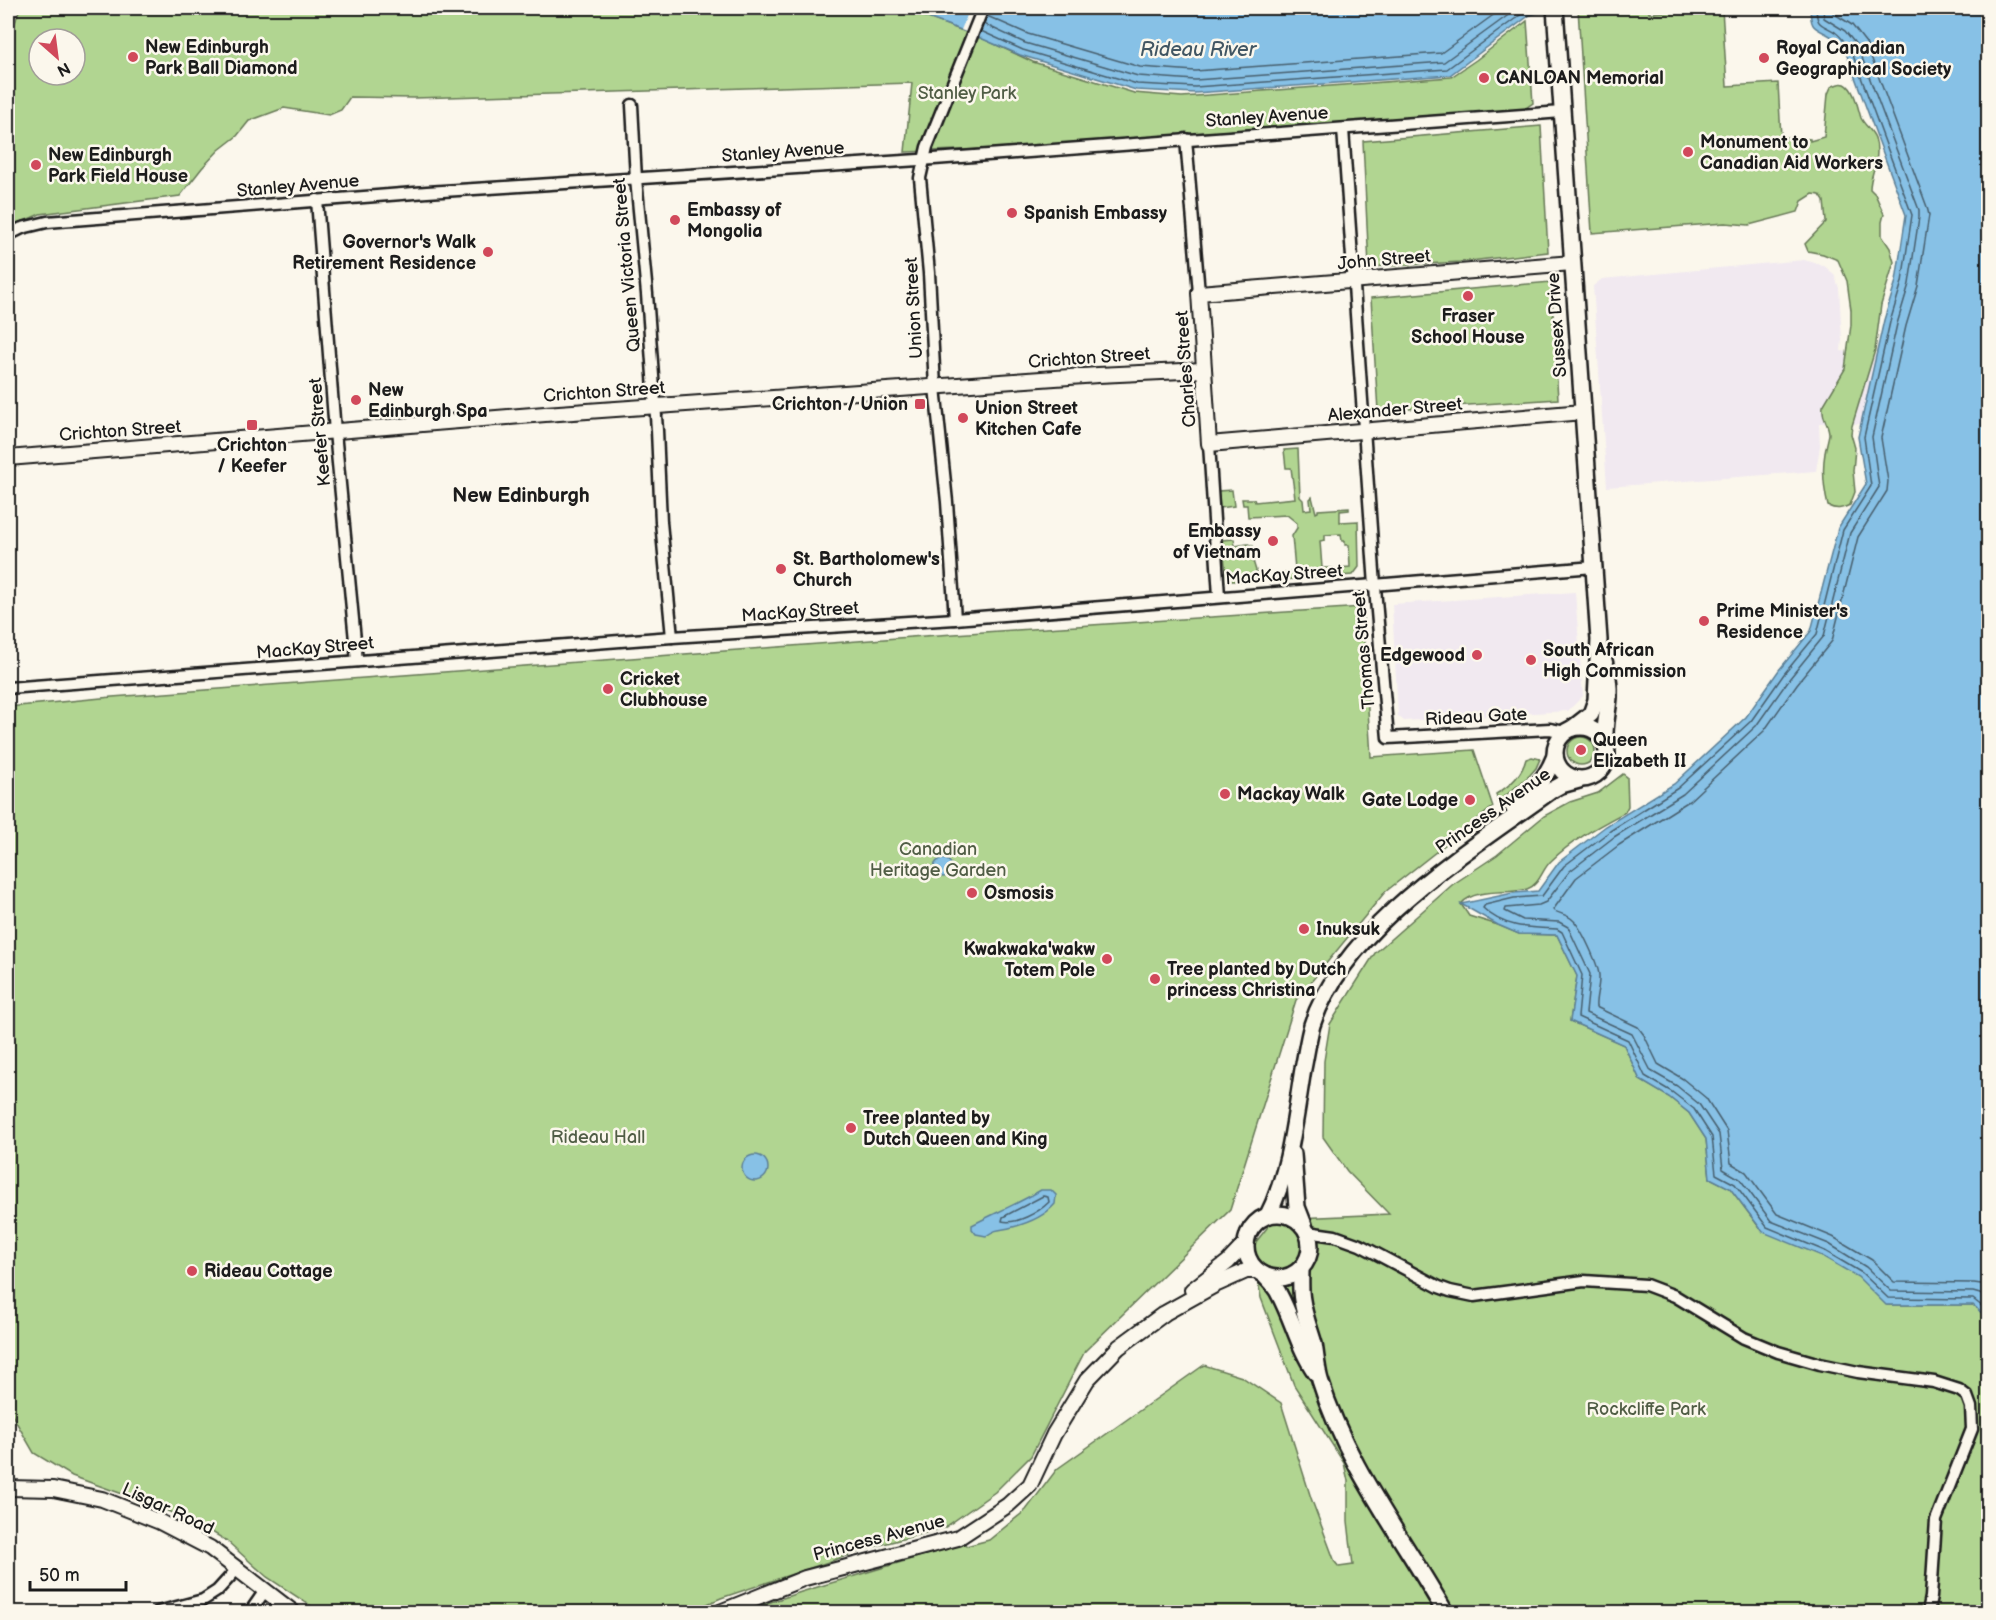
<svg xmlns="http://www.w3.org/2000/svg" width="1996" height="1620" font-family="'Balsamiq Sans',sans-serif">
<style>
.built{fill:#f1e9f0}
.green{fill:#b1d591;stroke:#667856;stroke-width:1.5;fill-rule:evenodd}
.water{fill:#87c1e6;stroke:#5c7f95;stroke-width:1.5}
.pier{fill:#fbf7ec}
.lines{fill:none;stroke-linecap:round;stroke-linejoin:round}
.shore{stroke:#475e6d;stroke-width:1.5}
.street-casing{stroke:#1c1c1c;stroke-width:15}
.secondary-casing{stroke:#1c1c1c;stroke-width:18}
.primary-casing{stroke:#1c1c1c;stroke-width:20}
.street{stroke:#fbf7ec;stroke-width:10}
.secondary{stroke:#fbf7ec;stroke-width:14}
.primary{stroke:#fbf7ec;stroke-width:15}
.poi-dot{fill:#d1495b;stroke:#fbf7ec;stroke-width:2}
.labels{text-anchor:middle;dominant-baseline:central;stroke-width:5;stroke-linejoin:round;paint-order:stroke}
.poi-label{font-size:18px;font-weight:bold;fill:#1c1c1c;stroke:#fbf7ec;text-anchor:start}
.park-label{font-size:18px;fill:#505d45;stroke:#fbf7ec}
.street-label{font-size:18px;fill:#1c1c1c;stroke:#fbf7ec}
.water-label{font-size:20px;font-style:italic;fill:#415663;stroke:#fbf7ec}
.neighbourhood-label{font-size:20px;font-weight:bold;fill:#1c1c1c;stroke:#fbf7ec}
</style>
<rect width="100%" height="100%" fill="#fbf7ec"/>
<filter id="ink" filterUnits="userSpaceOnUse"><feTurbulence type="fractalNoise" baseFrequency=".0167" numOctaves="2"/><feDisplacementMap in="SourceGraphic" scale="12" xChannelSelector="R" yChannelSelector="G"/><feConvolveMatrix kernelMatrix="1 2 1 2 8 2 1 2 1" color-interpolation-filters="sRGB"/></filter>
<g filter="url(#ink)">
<g class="built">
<path d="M1804 260 1823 265 1834 274 1839 288 1842 340 1841 351 1877 355 1862 424 1819 423 1820 446 1816 471 1607 487 1593 286 1602 279Z"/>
<path d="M1575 592 1583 696 1568 711 1404 721 1398 716 1392 604Z"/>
</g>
<g class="green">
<path d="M20 8H884L923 16 979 37 1033 62 1134 93 1182 97 1451 77 1476 60 1527 21 1533 103 1524 109 1196 133 1087 145 905 152 912 83 414 98 350 97 341 110 329 115 284 108 249 121 237 136 219 150 202 168 180 196 40 214 8 228V43ZM39 39H75V75H39Z"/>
<path d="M1578 8H1648L1649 13 1722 9 1727 86 1778 83 1781 137 1810 139V141L1824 137 1828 94 1831 87C1835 85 1840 82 1845 84 1855 89 1858 109 1861 118 1864 125 1872 130 1875 138 1876 141 1877 148 1877 152 1877 165 1870 176 1870 189L1875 194 1884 214 1882 222V236L1890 248 1894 262 1881 305 1875 350 1852 426 1851 434 1855 448 1853 471 1855 492 1850 505C1842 509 1836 510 1828 506 1824 489 1822 470 1825 453 1826 446 1828 440 1829 434 1829 423 1821 419 1823 406L1845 369 1851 325V310L1847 281 1838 260 1823 254 1808 251 1805 244 1826 222 1824 201 1820 195 1813 194 1802 201 1798 212 1749 225 1725 223 1592 233Z"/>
<path d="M1541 126 1548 252 1461 262 1369 267 1363 141Z"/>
<path d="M1551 282 1558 399 1378 411 1371 298Z"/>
<path d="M1298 449 1300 497 1303 500 1304 510 1311 509 1310 499 1312 497 1316 513 1318 512V510L1349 508V510L1340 511V522L1358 521 1359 567 1353 575 1339 576V568L1350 567 1349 545H1345V541H1342L1341 534 1325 535V540L1320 541 1322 568H1333L1334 576 1281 580 1280 574 1291 572 1295 569 1292 536 1297 528V523L1287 515 1248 517 1247 505H1243L1242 499H1254L1255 502 1295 498 1291 468H1286L1284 450Z"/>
<path d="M1232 490 1234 506 1220 508 1218 491Z"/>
<path d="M1234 539 1235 546 1248 544 1253 546V561L1257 574V581H1227L1222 540Z"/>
<path d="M1363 607C1364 657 1368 707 1371 757L1474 750 1493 807 1385 892 1296 1000 1230 1210 1085 1351 1031 1456 995 1492 944 1528 876 1546 721 1598 689 1612H320L267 1577 227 1541 207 1529 159 1507 72 1476 34 1453 8 1408V707L112 697 924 636Z"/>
<circle cx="1581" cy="751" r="14"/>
<path d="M1532 757 1540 759 1536 768 1530 775 1498 802 1496 794C1510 786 1522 775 1526 759Z"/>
<path d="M1623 774 1627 777 1628 806 1625 812C1599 826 1572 840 1551 861 1542 869 1540 885 1527 889 1508 895 1476 887 1461 904L1469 916 1498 925 1519 934 1557 935 1577 976 1570 1021 1624 1045 1640 1080 1669 1097 1689 1113 1706 1139 1710 1178 1730 1188 1759 1227 1798 1241 1869 1282 1887 1305H1973L1988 1316V1612H741L801 1592 965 1543 966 1546 989 1540 1026 1510 1057 1469 1204 1365 1242 1377 1281 1403 1311 1498 1335 1562 1339 1567 1353 1565 1348 1521V1481L1344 1463 1294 1385 1261 1298 1252 1247 1274 1219 1389 1214 1347 1171 1323 1137 1324 1061 1330 1024 1375 953 1452 885 1497 855 1544 816 1570 802 1598 793Z"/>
</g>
<g class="water">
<path d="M900 8H1557L1530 15 1450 75 1195 93 1136 90 1020 55 964 31Z"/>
<path d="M1810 8H1988V1319L1973 1305H1886L1858 1277 1822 1256 1763 1232 1730 1188 1710 1178 1706 1139 1689 1113 1669 1097 1640 1080 1624 1045 1570 1021 1577 976 1557 935 1519 934 1498 925 1461 904 1513 893 1538 891 1559 862 1606 826 1674 784 1746 717 1779 670 1811 631 1838 528 1866 484 1858 437 1884 320 1896 281 1906 215 1846 53C1841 47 1837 41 1832 37 1814 26 1811 31 1810 8Z"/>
<circle cx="943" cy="868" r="9"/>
<circle cx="755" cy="1168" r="13"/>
<path d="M1041 1190H1051L1056 1195 1055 1204C1044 1217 1028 1223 1013 1227 1000 1231 999 1227 986 1236L976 1234 972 1229V1225C995 1213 1019 1203 1041 1190Z"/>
</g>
<path class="pier" d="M970 8H990L979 37 961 30Z"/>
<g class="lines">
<g class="shore">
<path d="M1816 8C1817 26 1820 23 1835 32 1841 36 1846 44 1851 50L1912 215 1902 282 1890 322 1864 437 1871 486 1843 530 1817 634 1784 674 1751 721 1678 788 1610 831 1564 866 1542 896 1514 898 1485 905 1483 908C1503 928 1531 928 1557 929L1562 932 1582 975 1578 1017 1628 1040 1645 1076 1672 1092 1694 1109 1712 1137 1716 1174 1735 1184 1767 1227 1825 1251 1862 1273 1888 1298 1973 1299 1988 1311"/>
<path d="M1823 8 1824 18 1845 31 1858 47 1919 210V217L1909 284 1897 324 1872 437 1879 487 1850 533 1824 636 1790 678 1756 726 1683 794 1614 837 1570 871 1546 902 1539 905 1506 908 1505 911 1523 920 1559 922 1568 927 1590 974 1586 1013 1632 1034 1651 1071 1677 1086 1699 1104 1719 1134 1723 1169 1740 1179 1771 1221 1829 1244 1866 1267 1891 1291 1973 1292 1980 1294 1988 1301"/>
<path d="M1832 8 1833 13 1852 25 1866 43 1927 207 1929 215 1918 286 1906 326 1881 438 1888 481 1887 491 1858 537 1832 641 1797 684 1764 731 1689 801 1619 845 1576 878 1553 910C1559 914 1567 914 1573 920 1581 927 1598 964 1599 975 1600 986 1595 997 1596 1007L1638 1027 1644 1035 1658 1064 1683 1079 1706 1098 1727 1131 1731 1163 1746 1172 1777 1214 1833 1237 1872 1260 1894 1282 1974 1283 1981 1284 1988 1289"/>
<path d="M987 16 1028 34 1140 67 1195 71 1441 53 1503 8"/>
<path d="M984 24 1025 43 1138 76 1195 80 1444 62 1518 8"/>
<path d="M981 31 1023 50 1137 84 1195 87 1447 69 1527 10 1536 8"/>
<path d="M1043 1196 1048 1197 1049 1202C1039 1212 1016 1225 1002 1221L1003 1217Z"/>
</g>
<g class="street-casing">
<g id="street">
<path d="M632 105 636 179 647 294 657 430 661 522 672 637"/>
<path d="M1343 129 1376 600 1388 738 1550 729 1565 732"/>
<path d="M1186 139 1199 293"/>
<path d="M317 200 335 432 357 661"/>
<path d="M8 235 22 228 47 222 427 192 934 159 1562 112"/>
<path d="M1209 444 1219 596"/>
<path d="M955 619 947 502 935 387 929 273 920 178 927 147 983 8"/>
<path d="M8 688 672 637 955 619 1594 567"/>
<path d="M1307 1232 1335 1236 1360 1245 1439 1287 1450 1291 1474 1296 1584 1281 1646 1285 1675 1296 1744 1338 1778 1352 1820 1364 1858 1372 1934 1382 1959 1390 1967 1396 1971 1407 1972 1429 1936 1520 1931 1597 1928 1612"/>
<path d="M158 1612 203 1600 217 1591 238 1568"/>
<path d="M250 1612 264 1592"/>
</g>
</g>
<g class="secondary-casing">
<g id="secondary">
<path d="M1572 263 1199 293 1209 444 1583 412"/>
<path d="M8 458 545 414 1098 375 1204 370"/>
<path d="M1192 1290 1228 1262 1245 1244"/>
<path d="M8 1488 53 1489 102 1499 160 1522 210 1548 293 1612"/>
<path d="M720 1612 805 1578 958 1538 1008 1505 1030 1485 1054 1434 1087 1380 1119 1347 1165 1313 1217 1284 1246 1271H1258"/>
</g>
</g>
<g class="primary-casing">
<g id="primary">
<path d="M1555 8 1599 640 1596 700 1591 714 1573 728"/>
<path d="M1603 657C1607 670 1610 683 1609 697 1608 712 1604 726 1605 741"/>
<circle cx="1581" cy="753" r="26"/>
<path d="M1513 807C1533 791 1545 781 1555 756"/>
<path d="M1293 1154 1297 1207 1304 1225"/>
<circle cx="1278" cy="1246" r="32"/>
<path d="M1268 1215C1290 1172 1295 1117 1303 1069 1306 1055 1308 1039 1312 1025 1345 925 1471 849 1552 790L1561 785 1579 780"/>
<path d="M1301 1268C1301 1279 1300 1290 1302 1300 1304 1315 1310 1330 1314 1344 1316 1356 1317 1369 1320 1380 1346 1465 1402 1536 1445 1612"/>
<path d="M1264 1275C1269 1281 1276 1287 1279 1294 1293 1320 1299 1349 1316 1373"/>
</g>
</g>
<use href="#street" class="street"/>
<use href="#secondary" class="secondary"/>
<use href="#primary" class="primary"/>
</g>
</g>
<g class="poi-dot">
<circle cx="133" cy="57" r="6"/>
<circle cx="1764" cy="58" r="6"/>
<circle cx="1484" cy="78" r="6"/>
<circle cx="1688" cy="152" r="6"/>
<circle cx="36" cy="165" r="6"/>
<circle cx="1012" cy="213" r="6"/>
<circle cx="675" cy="220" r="6"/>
<circle cx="488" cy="252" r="6"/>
<circle cx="1468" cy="296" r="6"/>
<circle cx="356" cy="400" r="6"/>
<rect x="914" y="398" width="12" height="12" rx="3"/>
<circle cx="963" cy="418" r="6"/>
<rect x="246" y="419" width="12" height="12" rx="3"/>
<circle cx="1273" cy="541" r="6"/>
<circle cx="781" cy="569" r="6"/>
<circle cx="1704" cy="621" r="6"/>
<circle cx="1477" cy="655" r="6"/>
<circle cx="1531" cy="660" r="6"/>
<circle cx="608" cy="689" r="6"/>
<circle cx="1581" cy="750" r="6"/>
<circle cx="1225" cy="794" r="6"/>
<circle cx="1470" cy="800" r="6"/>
<circle cx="972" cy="893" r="6"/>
<circle cx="1304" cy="929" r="6"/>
<circle cx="1107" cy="959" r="6"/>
<circle cx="1155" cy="979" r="6"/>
<circle cx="851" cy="1128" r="6"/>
<circle cx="192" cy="1271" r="6"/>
</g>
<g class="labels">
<g class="poi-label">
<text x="145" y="47">New Edinburgh<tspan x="145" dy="21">Park Ball Diamond</tspan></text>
<text x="1776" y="48">Royal Canadian<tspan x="1776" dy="21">Geographical Society</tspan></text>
<text x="1496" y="78">CANLOAN Memorial</text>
<text x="1700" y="142">Monument to<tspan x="1700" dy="21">Canadian Aid Workers</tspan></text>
<text x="48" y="155">New Edinburgh<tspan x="48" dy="21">Park Field House</tspan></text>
<text x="687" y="210">Embassy of<tspan x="687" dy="21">Mongolia</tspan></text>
<text x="1024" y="213">Spanish Embassy</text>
<text x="476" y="242" text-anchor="end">Governor's Walk<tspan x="476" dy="21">Retirement Residence</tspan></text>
<text x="1468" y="316" text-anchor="middle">Fraser<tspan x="1468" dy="21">School House</tspan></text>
<text x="368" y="390">New<tspan x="368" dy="21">Edinburgh Spa</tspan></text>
<text x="908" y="404" text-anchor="end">Crichton / Union</text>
<text x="975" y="408">Union Street<tspan x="975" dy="21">Kitchen Cafe</tspan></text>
<text x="252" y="445" text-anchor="middle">Crichton<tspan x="252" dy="21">/ Keefer</tspan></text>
<text x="1261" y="531" text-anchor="end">Embassy<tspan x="1261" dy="21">of Vietnam</tspan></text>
<text x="793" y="559">St. Bartholomew's<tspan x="793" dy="21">Church</tspan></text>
<text x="1716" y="611">Prime Minister's<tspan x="1716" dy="21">Residence</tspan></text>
<text x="1543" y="650">South African<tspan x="1543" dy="21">High Commission</tspan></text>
<text x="1465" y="655" text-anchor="end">Edgewood</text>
<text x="620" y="679">Cricket<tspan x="620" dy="21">Clubhouse</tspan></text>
<text x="1593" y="740">Queen<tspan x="1593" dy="21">Elizabeth II</tspan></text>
<text x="1237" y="794">Mackay Walk</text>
<text x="1458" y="800" text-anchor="end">Gate Lodge</text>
<text x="984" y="893">Osmosis</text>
<text x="1316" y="929">Inuksuk</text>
<text x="1095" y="949" text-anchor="end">Kwakwaka'wakw<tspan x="1095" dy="21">Totem Pole</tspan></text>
<text x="1167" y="969">Tree planted by Dutch<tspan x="1167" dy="21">princess Christina</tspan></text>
<text x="863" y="1118">Tree planted by<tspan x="863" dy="21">Dutch Queen and King</tspan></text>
<text x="204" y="1271">Rideau Cottage</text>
</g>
<g class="park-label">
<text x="967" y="93">Stanley Park</text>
<text x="938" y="849">Canadian<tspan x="938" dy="21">Heritage Garden</tspan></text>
<text x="598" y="1137">Rideau Hall</text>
<text x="1646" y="1409">Rockcliffe Park</text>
</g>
<g class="street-label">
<text transform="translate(1267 117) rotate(-4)">Stanley Avenue</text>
<text transform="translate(783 152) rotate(-4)">Stanley Avenue</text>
<text transform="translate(298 186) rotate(-5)">Stanley Avenue</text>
<text transform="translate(1384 260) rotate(-5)">John Street</text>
<text transform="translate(627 265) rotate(-95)">Queen Victoria Street</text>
<text transform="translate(914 308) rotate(-93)">Union Street</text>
<text transform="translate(1557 325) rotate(-94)">Sussex Drive</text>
<text transform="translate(1089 358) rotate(-4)">Crichton Street</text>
<text transform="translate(1186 369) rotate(-94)">Charles Street</text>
<text transform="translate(604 392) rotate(-4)">Crichton Street</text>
<text transform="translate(1395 410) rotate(-5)">Alexander Street</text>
<text transform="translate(120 431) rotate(-4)">Crichton Street</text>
<text transform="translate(320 432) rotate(-95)">Keefer Street</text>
<text transform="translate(1284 575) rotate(-4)">MacKay Street</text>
<text transform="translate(800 612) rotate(-4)">MacKay Street</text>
<text transform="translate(315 648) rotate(-5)">MacKay Street</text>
<text transform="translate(1364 650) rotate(-95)">Thomas Street</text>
<text transform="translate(1476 717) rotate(-3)">Rideau Gate</text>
<text transform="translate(1493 811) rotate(-35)">Princess Avenue</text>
<text transform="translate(168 1509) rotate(25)">Lisgar Road</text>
<text transform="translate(879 1538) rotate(-15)">Princess Avenue</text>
</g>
<g class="water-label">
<text x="1198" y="50">Rideau River</text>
</g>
<g class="neighbourhood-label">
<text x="521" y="496">New Edinburgh</text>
</g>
</g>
<rect width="1996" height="1620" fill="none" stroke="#fbf7ec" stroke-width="30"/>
<rect x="15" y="15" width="1966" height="1590" fill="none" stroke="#1c1c1c" stroke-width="2" filter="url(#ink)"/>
<g transform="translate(57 57) rotate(152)"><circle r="28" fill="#fbf7ec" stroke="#a29f99" stroke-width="1.5"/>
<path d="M0-4.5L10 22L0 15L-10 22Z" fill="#d1495b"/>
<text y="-9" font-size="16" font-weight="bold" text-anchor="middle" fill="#1c1c1c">N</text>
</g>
<path d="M30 1581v9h96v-9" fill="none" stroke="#1c1c1c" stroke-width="3"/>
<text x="39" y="1581" font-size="18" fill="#1c1c1c" stroke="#fbf7ec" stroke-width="4.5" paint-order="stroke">50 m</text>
</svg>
